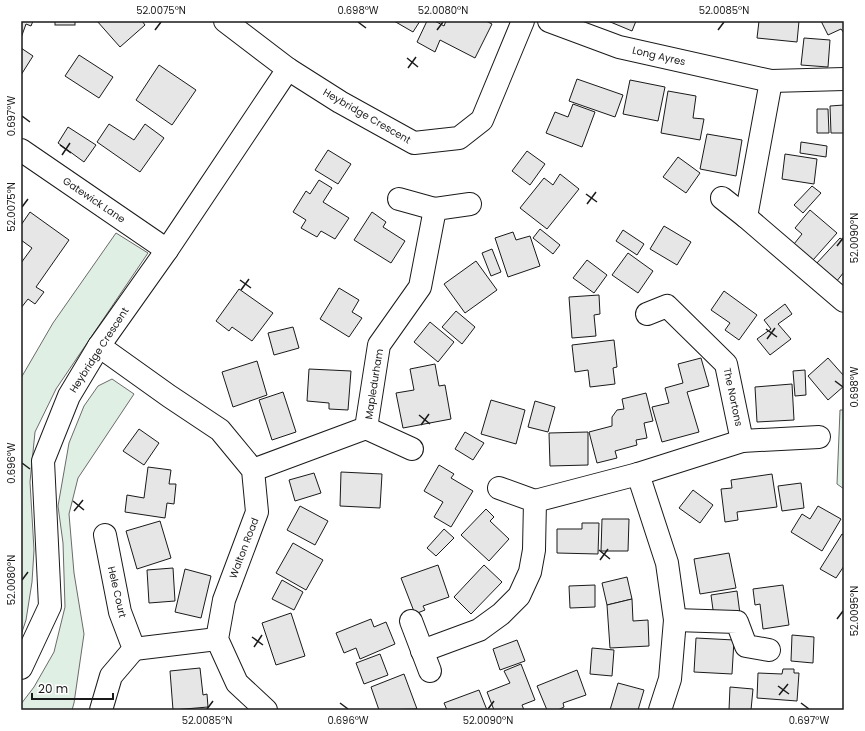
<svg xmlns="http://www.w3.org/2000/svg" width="865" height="731" font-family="Poppins,sans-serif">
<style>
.green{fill:#e0efe3;stroke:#6a6a6a}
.building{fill:#e6e6e6;stroke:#1a1a1a}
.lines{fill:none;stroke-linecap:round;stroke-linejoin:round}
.minor-casing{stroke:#1a1a1a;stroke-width:24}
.minor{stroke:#fff;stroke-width:22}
.ticks{fill:none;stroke:#1a1a1a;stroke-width:1.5}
.labels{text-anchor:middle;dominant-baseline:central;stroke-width:3;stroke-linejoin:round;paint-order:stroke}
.street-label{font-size:10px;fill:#1a1a1a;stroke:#fff}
.neatline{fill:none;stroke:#1a1a1a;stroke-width:1.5}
.ticks-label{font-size:10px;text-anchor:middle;fill:#1a1a1a}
</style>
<rect width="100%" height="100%" fill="#fff"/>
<g class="green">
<path d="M116 233 148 253 56 389 35 432 30 482 34 550 32 582 26 620 21 635V378L53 323Z"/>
<path d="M112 379 134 394 78 478 69 514 74 573 84 634 74 703 72 710H21V704L34 687 54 652 65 607 63 543 58 506 69 443 84 406 98 386Z"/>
<path d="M840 410H844V489L837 484Z"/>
</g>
<g class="building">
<path d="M21 21H33L31 26 26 24 21 38Z"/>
<rect x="55" y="21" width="20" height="4"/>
<path d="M97 21H142L145 25 120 47Z"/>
<path d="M394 21H420L413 32Z"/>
<path d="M427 21H435L444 26 446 21H486L492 24 475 58 440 40 435 52 417 42Z"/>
<path d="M608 21H636L632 31Z"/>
<path d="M759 21H799L797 42 757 38Z"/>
<path d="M821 21H844V33L841 29 828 35Z"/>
<path d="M804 38 830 40 828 67 801 65Z"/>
<path d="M21 48 33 56 21 75Z"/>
<path d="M79 55 113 77 99 98 65 76Z"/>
<path d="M159 65 196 90 172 125 136 100Z"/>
<path d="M577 79 623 95 615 117 569 101Z"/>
<path d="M630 80 665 87 658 121 623 114Z"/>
<path d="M668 91 696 96 693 118 704 119 700 140 661 133Z"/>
<path d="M573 104 595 112 582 147 546 133 555 112 568 117Z"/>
<path d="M844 105V133H831L830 106Z"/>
<path d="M817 109H828L829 133H817Z"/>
<path d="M109 124 134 140 145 124 164 138 140 172 97 142Z"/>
<path d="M68 127 96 145 84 162 58 143Z"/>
<path d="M707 134 742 140 736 176 700 169Z"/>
<path d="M801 142 827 146 826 157 800 153Z"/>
<path d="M328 150 351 164 338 184 315 170Z"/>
<path d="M527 151 545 164 530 185 512 171Z"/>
<path d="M785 154 817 159 814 184 782 179Z"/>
<path d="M678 157 700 173 686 193 663 177Z"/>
<path d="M560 174 579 189 547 229 520 208 544 178 553 185Z"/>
<path d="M319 180 332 188 323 202 349 218 335 239 321 231 317 237 301 228 306 220 293 212 306 191 310 194Z"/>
<path d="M812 186 821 193 803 213 794 205Z"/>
<path d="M810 210 837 233 813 260 794 244 802 234 795 228Z"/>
<path d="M30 212 69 240 36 287 44 292 35 304 28 299 21 308V263L32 248 21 240V225Z"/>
<path d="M372 212 386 222 383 227 405 241 391 263 354 240Z"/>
<path d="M664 226 691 242 677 265 650 249Z"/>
<path d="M540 229 560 245 553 254 533 238Z"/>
<path d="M623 230 644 244 637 255 616 241Z"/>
<path d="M513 232 516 240 530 236 540 266 508 277 495 238Z"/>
<path d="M840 238 844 241V272L836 282 816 264Z"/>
<path d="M492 249 501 272 491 276 482 253Z"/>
<path d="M628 253 653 271 638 293 612 275Z"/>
<path d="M587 260 607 275 594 293 573 278Z"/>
<path d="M476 261 497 290 465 313 444 284Z"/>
<path d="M339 288 359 300 352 312 362 318 349 337 320 319Z"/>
<path d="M239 289 273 313 252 341 232 327 229 331 216 321Z"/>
<path d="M724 291 757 315 739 340 725 330 730 323 711 310Z"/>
<path d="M599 295 600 314 594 315 596 336 572 338 569 297Z"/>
<path d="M785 304 792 314 778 324 791 339 770 355 757 339 771 329 764 320Z"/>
<path d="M456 311 475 327 462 344 442 327Z"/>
<path d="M430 322 454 342 438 362 414 342Z"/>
<path d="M293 327 299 348 274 355 268 333Z"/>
<path d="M614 340 617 367 613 368 615 384 590 387 588 370 575 372 572 345Z"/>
<path d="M701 358 709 386 687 392 699 432 662 442 652 407 669 403 665 388 683 383 678 364Z"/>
<path d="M828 358 844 376V386L828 400 808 376Z"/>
<path d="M257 361 267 395 233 407 222 372Z"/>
<path d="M435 364 439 386 445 385 451 419 403 428 396 393 414 390 410 369Z"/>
<path d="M309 369 351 371 348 410 329 409V403L307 401Z"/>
<path d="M805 370 806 395 795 396 793 371Z"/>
<path d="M792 384 794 420 757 422 755 387Z"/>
<path d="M283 392 296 432 272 440 259 400Z"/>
<path d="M646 393 653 421 644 423 647 438 636 440 637 445 615 451 617 458 597 463 589 432 612 426V417L617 410 624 409 622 399Z"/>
<path d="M491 400 525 410 516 444 481 434Z"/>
<path d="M535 401 555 407 548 432 528 427Z"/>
<path d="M139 429 159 443 144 465 123 451Z"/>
<path d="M465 432 484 443 473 460 455 449Z"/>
<path d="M588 432V465L550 466 549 433Z"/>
<path d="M439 465 454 474 451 478 473 491 451 527 434 517 443 502 424 491Z"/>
<path d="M148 467 171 470 169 484H176L174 504 167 503 165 518 125 512 127 495 144 498Z"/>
<path d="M341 472 382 474 380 508 340 506Z"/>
<path d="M314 473 321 493 295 501 289 480Z"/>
<path d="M772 474 777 507 737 512 738 520 725 522 721 489 732 488 731 480Z"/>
<path d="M801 483 804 508 782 511 778 486Z"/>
<path d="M693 490 713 505 700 523 679 508Z"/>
<path d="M300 506 328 521 315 545 287 530Z"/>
<path d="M818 506 841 519 822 551 791 532 802 514 810 519Z"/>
<path d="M486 509 494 517 490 521 509 539 489 561 461 535Z"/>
<path d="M602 519H629L628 551H601Z"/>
<path d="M160 521 171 558 137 569 126 531Z"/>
<path d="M582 523H599L598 554 557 553V529H582Z"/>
<path d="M444 529 454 538 436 556 427 548Z"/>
<path d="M842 534 844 535V566L836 578 820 569Z"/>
<path d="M293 543 323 560 306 590 276 573Z"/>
<path d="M729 553 736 588 700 594 694 559Z"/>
<path d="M438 565 449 597 423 606 425 610 415 614 401 578Z"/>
<path d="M484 565 502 582 471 614 454 597Z"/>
<path d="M173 568 175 601 149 603 147 570Z"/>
<path d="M185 569 211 576 201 618 175 612Z"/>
<path d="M627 577 632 599 607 605 602 583Z"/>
<path d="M282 580 303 592 294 610 272 599Z"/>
<path d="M595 585V607L570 608 569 586Z"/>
<path d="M783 585 789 625 763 629 760 604 755 605 753 589Z"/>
<path d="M737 591 740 614 714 617 711 595Z"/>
<path d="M632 599 633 621 648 620 649 646 610 648 607 605Z"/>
<path d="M291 613 305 656 276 665 262 623Z"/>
<path d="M371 619 374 627 386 622 395 644 360 659 356 648 344 653 336 633Z"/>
<path d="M792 635 814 637 813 663 791 661Z"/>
<path d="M696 638 734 640 732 674 694 672Z"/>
<path d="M517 640 525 661 500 670 493 649Z"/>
<path d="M592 648 614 650 612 676 590 674Z"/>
<path d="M380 654 388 675 364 684 356 663Z"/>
<path d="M521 664 535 700 522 705 524 710H494L487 692 510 683 504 671Z"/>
<path d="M200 668 203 695 207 694 208 707 173 710 170 671Z"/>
<path d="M783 669H794V673H799L797 701 757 698 758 673 782 674Z"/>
<path d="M577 670 586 695 563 703 564 707 558 710H547L537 686Z"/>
<path d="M404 674 417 709 379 710 371 687Z"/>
<path d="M618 683 644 690 638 710H610Z"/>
<path d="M730 687 753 689 751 710H729Z"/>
<path d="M479 690 487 710H447L444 703Z"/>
</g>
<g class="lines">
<g class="minor-casing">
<g id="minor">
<path d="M225 21 288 69 340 102 414 143 459 138 482 120 523 21"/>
<path d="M549 21 619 47 771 81 844 79"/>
<path d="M771 81 746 217 844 301"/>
<path d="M21 150 167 250"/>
<path d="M722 198 746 217"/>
<path d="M399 199 435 209"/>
<path d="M647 314 667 306 726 364 742 441"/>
<path d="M99 346 169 396 220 430 253 470 257 512 224 600 217 639 237 683 266 710"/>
<path d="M366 428 412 449"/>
<path d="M253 470 366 428 379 345 420 287 435 209 470 204"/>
<path d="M638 474 667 563 675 620 670 679 660 710"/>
<path d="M535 501 638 474 742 441 819 437"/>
<path d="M675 620 737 622 746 646 769 650"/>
<path d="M411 621 430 671"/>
<path d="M134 649 217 639"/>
<path d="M422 651 479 630 501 614 519 596 530 572 534 550 535 501 499 488"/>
<path d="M21 668 50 606 43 461 69 396 99 346 167 250 288 69"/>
<path d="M101 710 111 676 134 649 120 612 105 535"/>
</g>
</g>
<use href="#minor" class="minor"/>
</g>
<path class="ticks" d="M358 22 366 28M155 30 161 22M437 30 443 22M718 30 724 22M407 58 418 67M408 68 416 57M22 116 30 122M60 145 71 153M62 155 70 143M586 194 597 202M587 204 596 192M22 207 28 199M837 246 843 238M240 280 251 288M241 290 249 279M766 329 777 337M767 339 775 328M835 381 843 387M419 415 430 424M421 425 429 414M22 463 30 469M73 501 84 510M74 511 83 500M599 550 610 559M600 560 608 549M22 580 28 572M837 619 843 611M252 637 263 645M254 647 262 635M778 686 789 694M779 695 788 684M340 703 348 709M801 703 809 709M207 709 213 701M488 709 494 701"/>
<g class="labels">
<g class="street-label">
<text transform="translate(659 56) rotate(13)">Long Ayres</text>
<text transform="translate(367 116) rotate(30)">Heybridge Crescent</text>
<text transform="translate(94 200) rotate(34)">Gatewick Lane</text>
<text transform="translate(99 350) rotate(-57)">Heybridge Crescent</text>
<text transform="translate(374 384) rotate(-81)">Mapledurham</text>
<text transform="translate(733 397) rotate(78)">The Nortons</text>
<text transform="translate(244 548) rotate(-69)">Walton Road</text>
<text transform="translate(117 592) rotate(77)">Hele Court</text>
</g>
</g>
<rect width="865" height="731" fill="none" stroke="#ffffff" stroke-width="44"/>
<path d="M32 693v6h81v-6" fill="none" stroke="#1a1a1a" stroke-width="2"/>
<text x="38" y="693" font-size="12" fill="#1a1a1a" stroke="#ffffff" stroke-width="3" paint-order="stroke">20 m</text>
<rect x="22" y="22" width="821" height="687" class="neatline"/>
<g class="ticks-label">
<text x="161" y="14">52.0075°N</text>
<text x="358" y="14">0.698°W</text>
<text x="443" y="14">52.0080°N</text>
<text x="724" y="14">52.0085°N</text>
<text transform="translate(11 116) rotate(-90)" y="4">0.697°W</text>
<text transform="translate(11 207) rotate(-90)" y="4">52.0075°N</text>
<text transform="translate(854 238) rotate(-90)" y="4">52.0090°N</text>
<text transform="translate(854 387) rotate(-90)" y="4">0.698°W</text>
<text transform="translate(11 463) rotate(-90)" y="4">0.696°W</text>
<text transform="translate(11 580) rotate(-90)" y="4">52.0080°N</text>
<text transform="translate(854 611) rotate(-90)" y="4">52.0095°N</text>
<text x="207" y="724">52.0085°N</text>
<text x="348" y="724">0.696°W</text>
<text x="488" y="724">52.0090°N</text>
<text x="809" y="724">0.697°W</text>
</g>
</svg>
